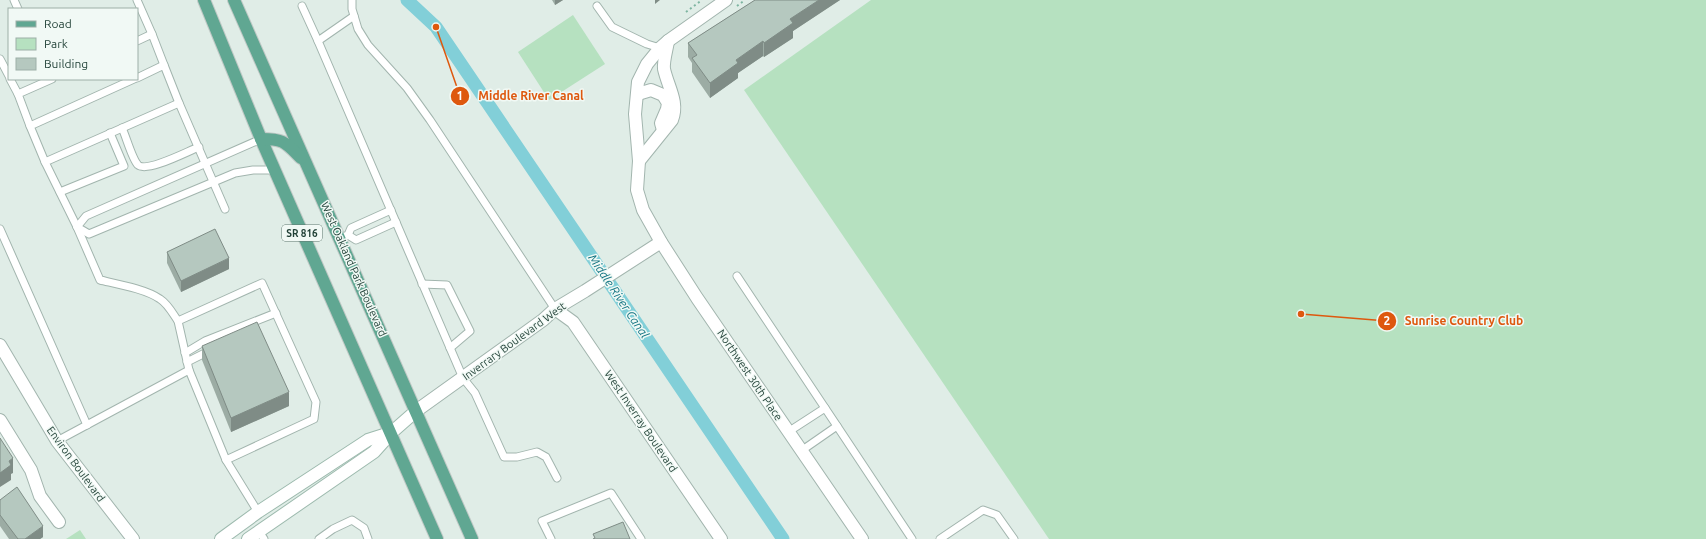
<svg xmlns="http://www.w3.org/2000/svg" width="1706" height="539" font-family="Ubuntu,sans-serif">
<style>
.green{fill:#b6e1c0}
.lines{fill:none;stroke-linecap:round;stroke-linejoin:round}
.canal{stroke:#82cfd8;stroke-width:13}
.lane-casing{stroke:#a2b5ae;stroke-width:9}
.street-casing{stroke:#a2b5ae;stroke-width:14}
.secondary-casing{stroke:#9dbaae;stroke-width:14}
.primary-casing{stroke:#c0c9c6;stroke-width:14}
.path{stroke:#7db4a0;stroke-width:2;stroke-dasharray:2 3;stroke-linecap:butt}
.lane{stroke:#fff;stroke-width:7}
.street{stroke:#fff;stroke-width:12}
.secondary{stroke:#fff;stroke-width:12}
.primary{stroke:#60a792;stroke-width:12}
.wall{fill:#9caca4}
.shaded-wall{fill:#7f8c86}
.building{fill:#b5c8bf;stroke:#7f8c86}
.labels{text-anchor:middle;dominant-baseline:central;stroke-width:3;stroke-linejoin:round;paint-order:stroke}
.shield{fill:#f1f9f5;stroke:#5e776f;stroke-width:1}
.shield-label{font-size:10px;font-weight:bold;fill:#1f3f35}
.street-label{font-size:11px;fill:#1f3f35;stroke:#f1f9f5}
.water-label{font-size:12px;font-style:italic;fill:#127482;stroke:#f1f9f5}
.leader{fill:none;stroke:#de580e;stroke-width:1.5}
.callout-dot{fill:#de580e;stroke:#f1f9f5;stroke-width:1.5}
.mark-label{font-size:12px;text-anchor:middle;font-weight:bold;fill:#fff}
.callout-label{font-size:12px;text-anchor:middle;font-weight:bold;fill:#de580e;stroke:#f1f9f5;stroke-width:3;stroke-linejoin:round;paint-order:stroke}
</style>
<rect width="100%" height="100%" fill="#e0ede7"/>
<g class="green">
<path d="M871 0H1706V539H1049L744 90Z"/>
<path d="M573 15 605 64 549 100 518 52Z"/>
<path d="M80 530 86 539H66Z"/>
</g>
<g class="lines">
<path class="canal" d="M407 0 436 27 783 539"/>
<g class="lane-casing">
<g id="lane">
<path d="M14 0 18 9"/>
<path d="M137 0 152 34"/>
<path d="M352 0V9L358 29 368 45 407 88 430 120 555 309"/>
<path d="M302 6 318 41"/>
<path d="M597 6 612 27 647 44 660 48"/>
<path d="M354 16 318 41 463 378 475 393 504 457H517L537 452 546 457 557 478"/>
<path d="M137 41 152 34 164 65"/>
<path d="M0 59 9 76"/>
<path d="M137 78 164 65 179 103"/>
<path d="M10 79 18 94"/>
<path d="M30 126 18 94 52 79"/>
<path d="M122 128C126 136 132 159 138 165 147 173 188 151 199 147"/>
<path d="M45 162 30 126 134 79"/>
<path d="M60 192 124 166 110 133"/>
<path d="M77 227 89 234 235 173 253 170H274"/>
<path d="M77 227 86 216 261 139"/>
<path d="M0 229 87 425"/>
<path d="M348 235 356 240 396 222"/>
<path d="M340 238 348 235 351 228 391 210"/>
<path d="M737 276 825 408 788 432"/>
<path d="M422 284 447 285 470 331 450 348"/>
<path d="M178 321C173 314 168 304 160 299 146 289 117 284 100 280L77 227 45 162 179 103 225 209"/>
<path d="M185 353 205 341 276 313"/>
<path d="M187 362 205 353"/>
<path d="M189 370 178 321 262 283 316 402 314 419 226 460"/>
<path d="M837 426 912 539"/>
<path d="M57 441 189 370 226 460 258 512"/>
<path d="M801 451 837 426 825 408"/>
<path d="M259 531 264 539"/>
<path d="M319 539 333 529 352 520 364 528 368 539"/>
<path d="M551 539 542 521 611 493 641 539"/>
<path d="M940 539 983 510 997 515 1014 539"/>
</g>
</g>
<g class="street-casing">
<g id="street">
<path d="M726 0 668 41 660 48 647 64 638 82 635 114 639 161 637 190 643 210 661 242 697 298 862 539"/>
<path d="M638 94 651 90 663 95 668 103 667 109 661 123 663 130"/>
<path d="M639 161 672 120C679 102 668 87 664 69 663 61 667 49 668 41"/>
<path d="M555 309 573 322 721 539"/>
<path d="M0 345 57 441 133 539"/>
<path d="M416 411 543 320 555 309 585 291 661 242"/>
<path d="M0 420 31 470 40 496 59 522"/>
</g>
</g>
<g class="secondary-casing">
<g id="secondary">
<path d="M221 539 258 512 368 440 390 433"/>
<path d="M248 539 374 452 391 433 416 411"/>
</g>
</g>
<g class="primary-casing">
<g id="primary">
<path d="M204 0 261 139 437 539"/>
<path d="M234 0 472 539"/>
<path d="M261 139C284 139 285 142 301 158"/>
</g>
</g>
<g class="path">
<path d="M737 6 745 0"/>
<path d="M686 12 702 0"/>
</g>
<use href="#lane" class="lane"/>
<use href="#street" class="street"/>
<use href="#secondary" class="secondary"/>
<use href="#primary" class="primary"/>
</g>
<g class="wall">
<path d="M552 0H563L555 5Z"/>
<path d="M755 0H840L793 31V38L764 57 763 56 738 73V78L710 98 692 72V63L688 57V43Z"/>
<path d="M167 252 229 269 181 292 167 263Z"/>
<path d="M202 346 289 406 231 432 202 360Z"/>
<path d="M0 500 43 537 40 539H9L0 526Z"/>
</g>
<g class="shaded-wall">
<path d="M555 0H563L555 5Z"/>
<path d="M655 0H660L655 4Z"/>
<path d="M819 0H840L793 31V38L764 57V43L790 19Z"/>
<path d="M763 41V56L738 73V78L710 98V83L736 60Z"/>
<path d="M229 258V269L181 292V281Z"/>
<path d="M289 392V406L231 432V418Z"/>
<path d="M13 458V473L11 474V480L0 487V473L9 461Z"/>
<path d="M43 526V537L40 539H25Z"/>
</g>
<g class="building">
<path d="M755 0H819L790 19 793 23 764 43 763 41 736 60 738 63 710 83 692 58 697 55 688 43Z"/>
<path d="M215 229 229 258 181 281 167 252Z"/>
<path d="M257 322 289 392 231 418 202 346Z"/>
<path d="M0 438 13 458 9 461 11 465 0 473Z"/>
<path d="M17 487 43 526 25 539H18L0 515V500Z"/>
<path d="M623 522 630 539H593L595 538 593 534Z"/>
</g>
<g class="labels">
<rect class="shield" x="282" y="225" width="40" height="16" rx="3"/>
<g class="shield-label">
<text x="302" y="233">SR 816</text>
</g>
<g class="street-label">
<text transform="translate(354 269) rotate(66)">West Oakland Park Boulevard</text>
<text transform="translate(514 341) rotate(-36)">Inverrary Boulevard West</text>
<text transform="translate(750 375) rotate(56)">Northwest 30th Place</text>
<text transform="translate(641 421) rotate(56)">West Inverray Boulevard</text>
<text transform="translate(76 464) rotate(54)">Environ Boulevard</text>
</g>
<g class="water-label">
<text transform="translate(619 296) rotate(56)">Middle River Canal</text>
</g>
</g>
<path class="leader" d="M436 27L460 96M1301 314L1387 321"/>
<g class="callout-dot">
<circle cx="436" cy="27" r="4"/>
<circle cx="1301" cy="314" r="4"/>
<circle cx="460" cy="96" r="10"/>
<circle cx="1387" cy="321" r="10"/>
</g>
<g class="mark-label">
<text x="460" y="100">1</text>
<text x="1387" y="325">2</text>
</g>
<g class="callout-label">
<text x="531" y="100">Middle River Canal</text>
<text x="1464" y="325">Sunrise Country Club</text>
</g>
<rect x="8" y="8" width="130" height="72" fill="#f1f9f5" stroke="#9dafa8"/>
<rect x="16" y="21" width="20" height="6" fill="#60a792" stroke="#9dafa8"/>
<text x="44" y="28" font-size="12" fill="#1f3f35">Road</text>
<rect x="16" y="38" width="20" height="12" fill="#b6e1c0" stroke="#9dafa8"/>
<text x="44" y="48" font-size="12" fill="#1f3f35">Park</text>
<rect x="16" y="58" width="20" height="12" fill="#b5c8bf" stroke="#9dafa8"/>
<text x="44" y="68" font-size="12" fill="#1f3f35">Building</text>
</svg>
